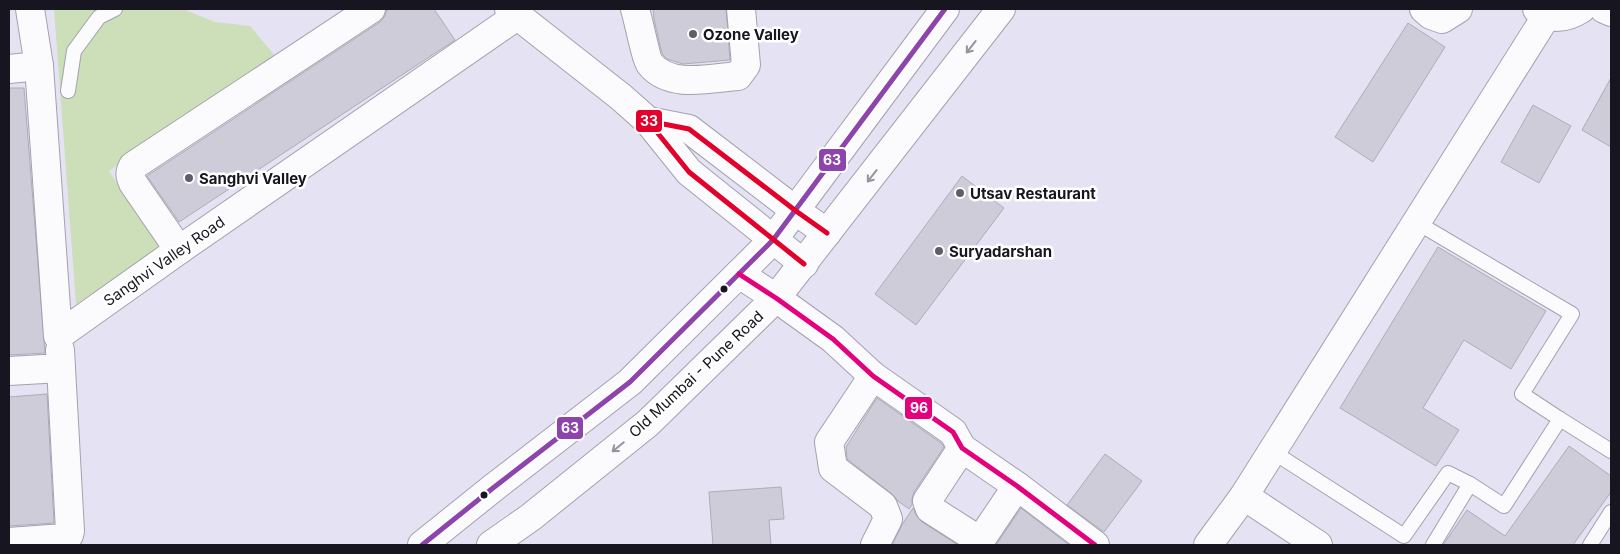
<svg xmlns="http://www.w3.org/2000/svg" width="1620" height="554" font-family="Inter,sans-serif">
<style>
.green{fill:#ccdfb8}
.building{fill:#cdccd8;stroke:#adacb9}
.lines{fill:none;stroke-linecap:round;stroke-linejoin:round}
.lane-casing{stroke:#a3a1ae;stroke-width:16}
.street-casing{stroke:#a3a1ae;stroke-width:30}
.secondary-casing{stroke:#a3a1ae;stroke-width:30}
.lane{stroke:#fbfbfd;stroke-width:14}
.street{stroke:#fbfbfd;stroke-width:28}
.secondary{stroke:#fbfbfd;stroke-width:28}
.bus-1-casing{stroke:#fff;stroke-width:9}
.bus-2-casing{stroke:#fff;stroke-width:9}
.bus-3-casing{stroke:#fff;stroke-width:9}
.bus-1{stroke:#8e44ad;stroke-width:5}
.bus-2{stroke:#e4002b;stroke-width:5}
.bus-3{stroke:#e5007d;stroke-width:5}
.oneway{stroke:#94949a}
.poi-dot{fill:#5f5d6a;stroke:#fff;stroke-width:2}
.bus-dot{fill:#171520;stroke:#fff;stroke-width:2}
.labels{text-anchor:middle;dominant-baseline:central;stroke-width:5;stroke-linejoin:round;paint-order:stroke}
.poi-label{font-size:15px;font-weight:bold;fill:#171520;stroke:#fff;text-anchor:start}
.street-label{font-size:15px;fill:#171520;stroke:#fff}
.line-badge{stroke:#fff;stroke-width:2}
.badge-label{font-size:14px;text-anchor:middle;font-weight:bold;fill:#fff}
</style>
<rect width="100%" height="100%" fill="#e5e3f3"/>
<path class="green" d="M54 9H183L215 22 250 26 277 58 109 171 160 248 76 304Z"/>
<g class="building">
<path d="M390 9H434L455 40 179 222 147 176 380 22 385 16 386 11Z"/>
<path d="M653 9H726L730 60 683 64 667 59 663 55 661 50 654 19Z"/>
<path d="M1408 23 1445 47 1373 162 1335 137Z"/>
<path d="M1611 78V147L1582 130Z"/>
<path d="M9 88H24L45 353 9 355Z"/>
<path d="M1533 105 1571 126 1539 183 1501 162Z"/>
<path d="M962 176 1004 208 916 325 875 294Z"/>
<path d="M1438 247 1546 311 1511 369 1464 340 1423 408 1459 430 1436 466 1340 408Z"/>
<path d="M47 394 54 523 9 526V397Z"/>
<path d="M877 398 941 443 944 447 914 492 912 499V505L909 509 898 501 892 494 847 459 846 447Z"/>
<path d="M1569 446 1611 476V492L1573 545H1443L1467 510 1505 536Z"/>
<path d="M1105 454 1142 481 1104 532 1067 505Z"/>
<path d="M781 487 784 519 769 520 771 545H713L709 492Z"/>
<path d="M913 508 916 515 922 522 958 545H892L903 523Z"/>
<path d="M1021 508 1069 545H996Z"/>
</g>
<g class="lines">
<g class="lane-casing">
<g id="lane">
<path d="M68 91 74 51 99 17 115 9"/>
<path d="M1416 222 1572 314 1522 394 1560 419"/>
<path d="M1273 452 1404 536 1448 473 1470 484"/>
<path d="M1433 545 1470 484 1504 506 1560 419 1611 451"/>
<path d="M1590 545 1611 512"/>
</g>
</g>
<g class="street-casing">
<g id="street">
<path d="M30 9 39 66"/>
<path d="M509 9 621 97 648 121"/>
<path d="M635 9C638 18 646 59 650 64 670 89 711 78 738 76L746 65 741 9"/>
<path d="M1424 9 1431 15 1442 19 1458 9"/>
<path d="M1537 9C1550 21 1567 18 1581 9"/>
<path d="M1604 9 1611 12"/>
<path d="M9 69 39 66 58 336 179 250 517 16"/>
<path d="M179 250 133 183C130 176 129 173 133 166L371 9"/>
<path d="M804 264 689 172 648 121 689 129 796 211 827 233"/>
<path d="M739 274 776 298 833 339 873 376 953 432 962 448 1017 486 1095 545"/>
<path d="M9 371 61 368 60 350"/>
<path d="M873 376 829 442 833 468 883 506 888 519 875 545"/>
<path d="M962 448 927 501 930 509 974 537 982 538 1017 486"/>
<path d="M1244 496 1318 545"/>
<path d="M9 542 64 538 69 535 70 531 61 368"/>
<path d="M1208 545 1244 496 1547 15"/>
</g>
</g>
<g class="secondary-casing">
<g id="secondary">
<path d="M422 545 493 488 630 382 773 240 945 9"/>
<path d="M491 545 531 517 648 423 776 298 1001 9"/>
</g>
</g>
<use href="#lane" class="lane"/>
<use href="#street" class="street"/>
<use href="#secondary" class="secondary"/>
<g class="bus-1-casing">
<path id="bus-1" d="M422 545 493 488 630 382 773 240 945 9"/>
</g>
<g class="bus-2-casing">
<path id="bus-2" d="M804 264 689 172 648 121 689 129 796 211 827 233"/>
</g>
<g class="bus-3-casing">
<path id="bus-3" d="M739 274 776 298 833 339 873 376 953 432 962 448 1017 486 1095 545"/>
</g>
<use href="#bus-1" class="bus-1"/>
<use href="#bus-2" class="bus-2"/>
<use href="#bus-3" class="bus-3"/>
</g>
<defs><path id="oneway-shaft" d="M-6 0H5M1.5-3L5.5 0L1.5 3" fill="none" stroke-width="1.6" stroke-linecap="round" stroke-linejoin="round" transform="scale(1.25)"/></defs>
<g class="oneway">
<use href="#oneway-shaft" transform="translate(971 47) rotate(128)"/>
<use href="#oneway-shaft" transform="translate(872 176) rotate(128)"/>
<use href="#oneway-shaft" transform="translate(618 447) rotate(141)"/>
</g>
<g class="poi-dot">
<circle cx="693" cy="34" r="5"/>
<circle cx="189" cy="178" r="5"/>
<circle cx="960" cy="193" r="5"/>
<circle cx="939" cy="251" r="5"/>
</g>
<g class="bus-dot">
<circle cx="724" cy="289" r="4.5"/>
<circle cx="484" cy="495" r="4.5"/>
</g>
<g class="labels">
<g class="poi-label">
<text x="703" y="34">Ozone Valley</text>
<text x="199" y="178">Sanghvi Valley</text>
<text x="970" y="193">Utsav Restaurant</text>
<text x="949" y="251">Suryadarshan</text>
</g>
<g class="street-label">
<text transform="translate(164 261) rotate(-35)">Sanghvi Valley Road</text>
<text transform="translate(696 374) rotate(-43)">Old Mumbai - Pune Road</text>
</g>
</g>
<g class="line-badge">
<rect x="635" y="109" width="28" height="24" rx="5" fill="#e4002b"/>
<rect x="818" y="148" width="29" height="24" rx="5" fill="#8e44ad"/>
<rect x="904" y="396" width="29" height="24" rx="5" fill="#e5007d"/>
<rect x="556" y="416" width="28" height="24" rx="5" fill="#8e44ad"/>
</g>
<g class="badge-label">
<text x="649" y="126">33</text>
<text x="832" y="165">63</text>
<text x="919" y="413">96</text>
<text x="570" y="433">63</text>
</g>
<rect width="1620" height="554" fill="none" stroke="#171520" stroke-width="20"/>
</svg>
